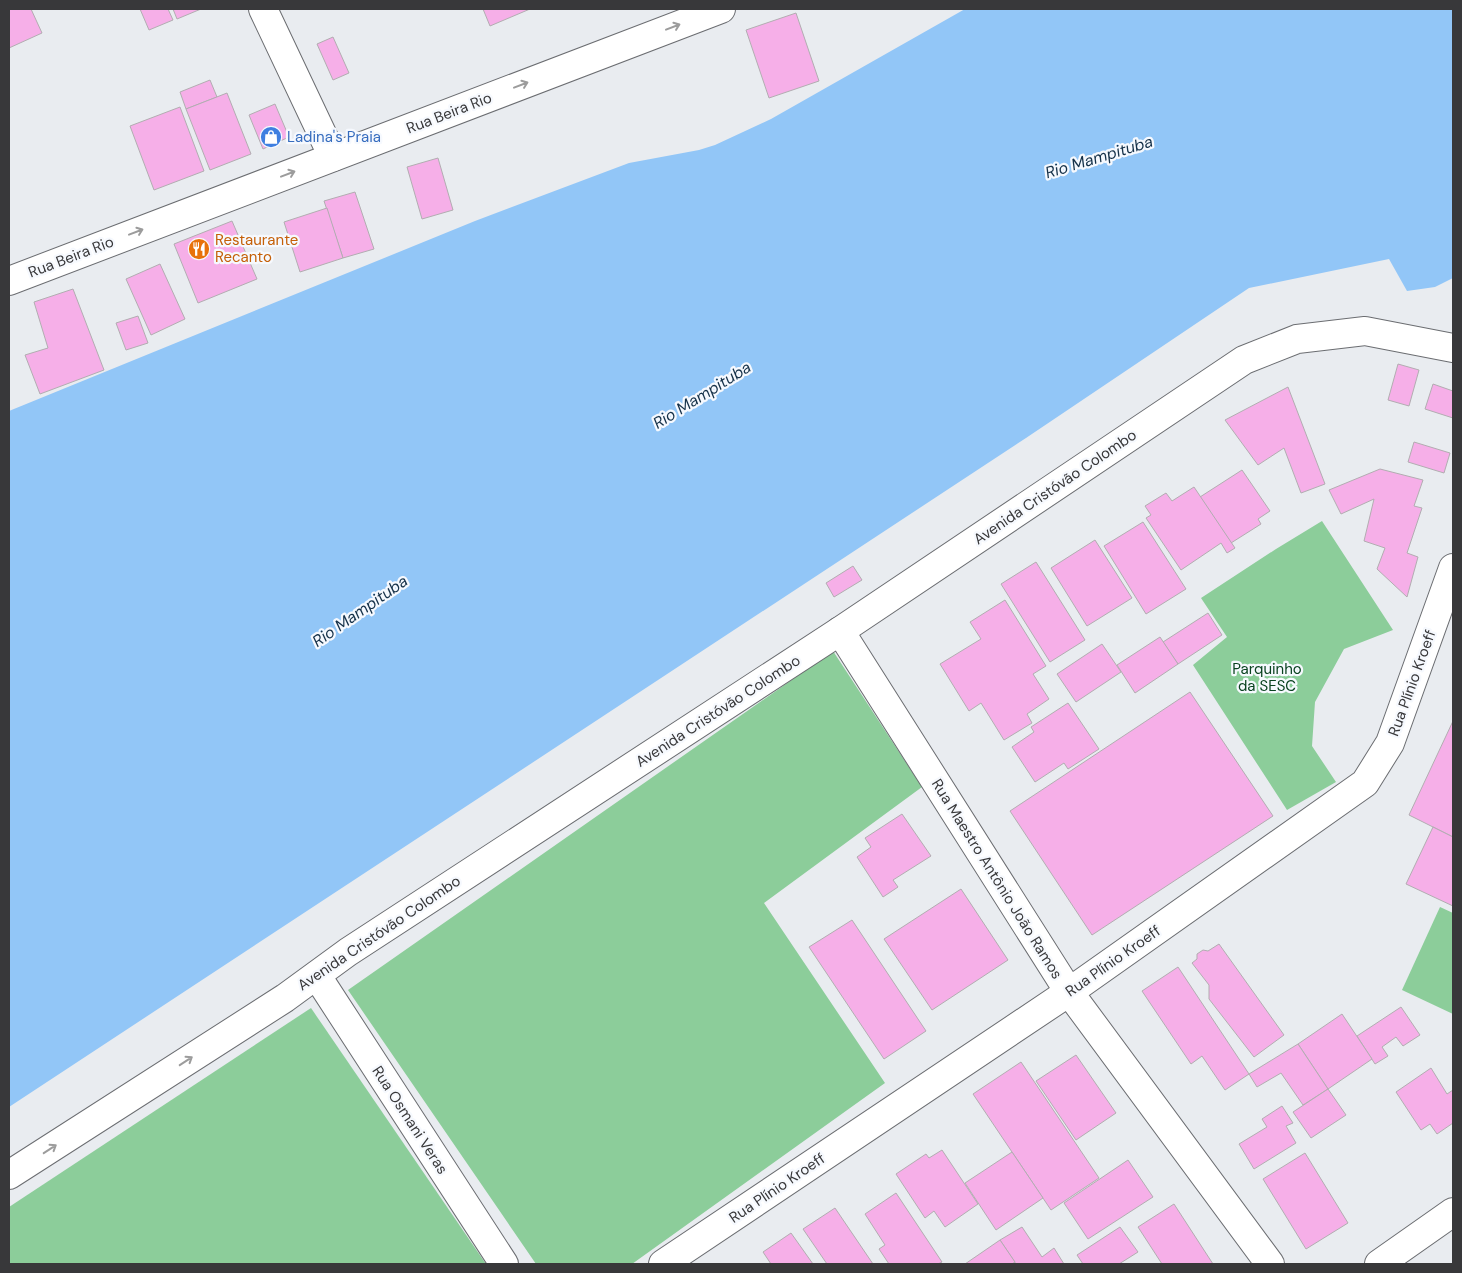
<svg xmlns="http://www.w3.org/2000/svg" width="1462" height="1273" font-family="'DM Sans',sans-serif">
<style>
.green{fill:#8ccd9a}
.water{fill:#92c6f7}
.building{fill:#f6afe8;stroke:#b2adb1}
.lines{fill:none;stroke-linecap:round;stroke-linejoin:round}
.minor-casing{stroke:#6b6d71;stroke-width:30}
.secondary-casing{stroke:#6b6d71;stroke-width:30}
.minor{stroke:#fff;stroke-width:28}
.secondary{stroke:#fff;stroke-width:28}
.oneway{stroke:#9c9c9c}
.labels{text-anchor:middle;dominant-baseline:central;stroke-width:4.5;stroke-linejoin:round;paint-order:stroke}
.street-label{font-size:15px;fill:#38383a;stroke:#f6f9fe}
.shop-label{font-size:15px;fill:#366cbe;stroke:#f6f9fe;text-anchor:start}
.food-label{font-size:15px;fill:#c56008;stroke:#f6f9fe;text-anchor:start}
.park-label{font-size:15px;fill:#09421f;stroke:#f6f9fe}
.water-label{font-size:16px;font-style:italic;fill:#153149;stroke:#f6f9fe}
</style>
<rect width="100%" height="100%" fill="#e9ecf0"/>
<g class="green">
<path d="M1322 521 1393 630 1344 649 1315 702 1312 746 1336 782 1287 810 1193 665 1227 637 1201 598 1276 549Z"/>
<path d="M833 651 922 787 764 903 885 1083 632 1264H536L348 990Z"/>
<path d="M1440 907 1453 913V1014L1402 990Z"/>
<path d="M311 1008 486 1264H9V1207Z"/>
</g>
<path class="water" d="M965 9H1453V278L1435 287 1407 291 1389 259 1249 288 1026 438 9 1107V411L475 221 629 163 699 150 715 145 771 119Z"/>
<g class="building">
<path d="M9 9H31L42 33 9 48Z"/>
<path d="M140 9H168L173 20 149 30Z"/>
<path d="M173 9H201L177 19Z"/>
<path d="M483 9H530L490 26Z"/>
<path d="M796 13 819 81 769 98 746 30Z"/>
<path d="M333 37 349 73 333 80 317 44Z"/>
<path d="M210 80 217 97 186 109 180 92Z"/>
<path d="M227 93 251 154 210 170 186 109Z"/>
<path d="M275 104 289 137 263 149 249 115Z"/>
<path d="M180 107 204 171 154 190 130 126Z"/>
<path d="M438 158 453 210 422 219 407 167Z"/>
<path d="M355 192 374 249 343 258 324 201Z"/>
<path d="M327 208 343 258 300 272 284 222Z"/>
<path d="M232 221 257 279 198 303 174 244Z"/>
<path d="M160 264 185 319 151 335 126 279Z"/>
<path d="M73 289 104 370 40 394 25 355 48 348 34 302Z"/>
<path d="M138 316 148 343 126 350 116 323Z"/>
<path d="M1398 364 1419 370 1409 406 1388 400Z"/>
<path d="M1433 384 1453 391V418L1425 409Z"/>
<path d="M1288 387 1325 484 1301 493 1284 448 1258 465 1225 420Z"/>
<path d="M1414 442 1450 453 1444 473 1408 462Z"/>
<path d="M1380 469 1423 480 1414 506 1422 508 1407 553 1418 557 1407 597 1377 569 1385 548 1364 541 1374 499 1341 514 1329 490Z"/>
<path d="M1242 470 1270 511 1258 519 1261 524 1231 543 1200 497Z"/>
<path d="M1194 487 1235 548 1227 553 1221 543 1181 570 1146 518 1151 515 1145 506 1166 493 1172 501Z"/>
<path d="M1143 522 1186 589 1146 614 1104 546Z"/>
<path d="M1095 540 1132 598 1087 626 1051 568Z"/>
<path d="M1036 562 1085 640 1050 662 1001 584Z"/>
<path d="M853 566 862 580 834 597 826 583Z"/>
<path d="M1005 600 1046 666 1033 674 1049 699 1027 714 1032 723 1004 740 981 703 969 711 940 664 981 639 970 622Z"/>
<path d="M1208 613 1222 635 1178 664 1163 642Z"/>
<path d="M1160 637 1178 664 1135 693 1117 665Z"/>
<path d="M1102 644 1121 672 1076 702 1057 674Z"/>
<path d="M1190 692 1273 816 1092 935 1010 811Z"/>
<path d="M1068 703 1099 749 1068 769 1064 763 1035 782 1012 747 1034 732 1031 727Z"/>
<path d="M1453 721V837L1409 815Z"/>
<path d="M902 814 931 856 893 880 898 887 883 897 857 857 871 847 865 838Z"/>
<path d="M1433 827 1453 837V906L1406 884Z"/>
<path d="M961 889 1008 960 932 1010 884 939Z"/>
<path d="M852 920 926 1031 884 1059 809 947Z"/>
<path d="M1219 944 1284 1035 1254 1057 1209 999V985L1192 963 1197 959V954L1203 950 1208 951Z"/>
<path d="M1178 967 1249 1074 1225 1090 1202 1056 1191 1064 1142 991Z"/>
<path d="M1401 1007 1420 1035 1403 1046 1396 1037 1382 1047 1388 1056 1375 1064 1357 1036Z"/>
<path d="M1342 1014 1372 1059 1328 1089 1298 1044Z"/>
<path d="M1298 1044 1328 1089 1303 1105 1281 1073 1257 1087 1249 1074Z"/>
<path d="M1076 1055 1116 1113 1076 1140 1036 1081Z"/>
<path d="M1021 1062 1099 1178 1051 1210 973 1094Z"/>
<path d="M1431 1068 1447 1094 1453 1090V1123L1437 1134 1430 1124 1421 1130 1396 1092Z"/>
<path d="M1328 1089 1346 1115 1311 1138 1293 1112Z"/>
<path d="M1282 1106 1293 1123 1286 1126 1296 1143 1254 1169 1239 1144 1267 1127 1262 1119Z"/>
<path d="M942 1150 978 1204 945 1227 934 1211 925 1218 896 1174 926 1154 929 1158Z"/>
<path d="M1012 1152 1043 1198 996 1230 965 1183Z"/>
<path d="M1305 1153 1348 1223 1306 1249 1263 1179Z"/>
<path d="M1128 1160 1153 1197 1088 1239 1064 1203Z"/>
<path d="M896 1193 942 1262 938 1264H889L879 1249 885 1245 865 1214Z"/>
<path d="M1174 1204 1213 1264H1162L1138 1227Z"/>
<path d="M835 1208 873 1264H827L803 1229Z"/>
<path d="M1022 1227 1042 1257 1054 1248 1064 1264H1016L1000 1240Z"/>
<path d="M1120 1227 1138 1252 1119 1264H1083L1077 1255Z"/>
<path d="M791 1233 813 1264H771L763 1252Z"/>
<path d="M1000 1240 1015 1262 1012 1264H965Z"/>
</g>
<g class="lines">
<g class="minor-casing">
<g id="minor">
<path d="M263 9 333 157"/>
<path d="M840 631 1069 992 1270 1264"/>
<path d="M317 976 504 1264"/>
<path d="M9 1175 285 998 348 952 840 631 1244 360 1297 339 1365 331 1453 348"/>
<path d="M663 1264 1069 992 1365 783 1390 743 1453 568"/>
<path d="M1379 1264 1453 1212"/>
</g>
</g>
<g class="secondary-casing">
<path id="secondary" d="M9 281 721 9"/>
</g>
<use href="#minor" class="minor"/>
<use href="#secondary" class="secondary"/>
</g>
<defs><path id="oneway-shaft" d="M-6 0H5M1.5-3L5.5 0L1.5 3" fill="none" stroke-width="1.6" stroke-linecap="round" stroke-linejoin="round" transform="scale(1.25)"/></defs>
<g class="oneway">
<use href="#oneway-shaft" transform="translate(673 27) rotate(-21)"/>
<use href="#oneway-shaft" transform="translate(521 85) rotate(-21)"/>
<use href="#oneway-shaft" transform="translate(288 174) rotate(-21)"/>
<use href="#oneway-shaft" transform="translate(136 232) rotate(-21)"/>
<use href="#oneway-shaft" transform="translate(186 1061) rotate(-33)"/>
<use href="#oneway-shaft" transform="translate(50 1149) rotate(-33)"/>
</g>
<defs>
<g id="shop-disc" transform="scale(1.125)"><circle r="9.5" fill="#3f7fe0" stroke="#f6f9fe"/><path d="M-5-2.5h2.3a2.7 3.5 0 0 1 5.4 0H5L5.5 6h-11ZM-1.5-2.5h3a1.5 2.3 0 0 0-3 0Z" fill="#fff"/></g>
<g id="restaurant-disc" transform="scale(1.125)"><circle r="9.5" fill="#e8710a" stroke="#f6f9fe"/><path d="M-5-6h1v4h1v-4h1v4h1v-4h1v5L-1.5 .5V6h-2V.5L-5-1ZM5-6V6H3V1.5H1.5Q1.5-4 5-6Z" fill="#fff"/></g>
</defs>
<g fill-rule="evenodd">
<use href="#shop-disc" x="271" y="137"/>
<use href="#restaurant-disc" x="199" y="249"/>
</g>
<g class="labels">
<g class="street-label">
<text transform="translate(449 113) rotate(-21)">Rua Beira Rio</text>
<text transform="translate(71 257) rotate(-21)">Rua Beira Rio</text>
<text transform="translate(1055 487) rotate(-34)">Avenida Cristóvão Colombo</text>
<text transform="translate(1412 683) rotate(-70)">Rua Plínio Kroeff</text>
<text transform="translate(718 711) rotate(-33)">Avenida Cristóvão Colombo</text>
<text transform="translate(997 879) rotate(58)">Rua Maestro Antônio João Ramos</text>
<text transform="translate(379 933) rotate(-34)">Avenida Cristóvão Colombo</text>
<text transform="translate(1113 961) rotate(-35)">Rua Plínio Kroeff</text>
<text transform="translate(410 1120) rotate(57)">Rua Osmani Veras</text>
<text transform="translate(777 1188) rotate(-34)">Rua Plínio Kroeff</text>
</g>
<g class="shop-label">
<text x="287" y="137">Ladina's Praia</text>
</g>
<g class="food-label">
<text x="215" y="240">Restaurante<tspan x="215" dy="17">Recanto</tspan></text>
</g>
<g class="park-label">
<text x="1267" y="669">Parquinho<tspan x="1267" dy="17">da SESC</tspan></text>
</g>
<g class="water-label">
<text transform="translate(1099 157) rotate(-17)">Rio Mampituba</text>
<text transform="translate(702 395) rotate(-32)">Rio Mampituba</text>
<text transform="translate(360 611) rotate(-35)">Rio Mampituba</text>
</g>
</g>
<rect width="1462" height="1273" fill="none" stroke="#38383a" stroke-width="20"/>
</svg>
